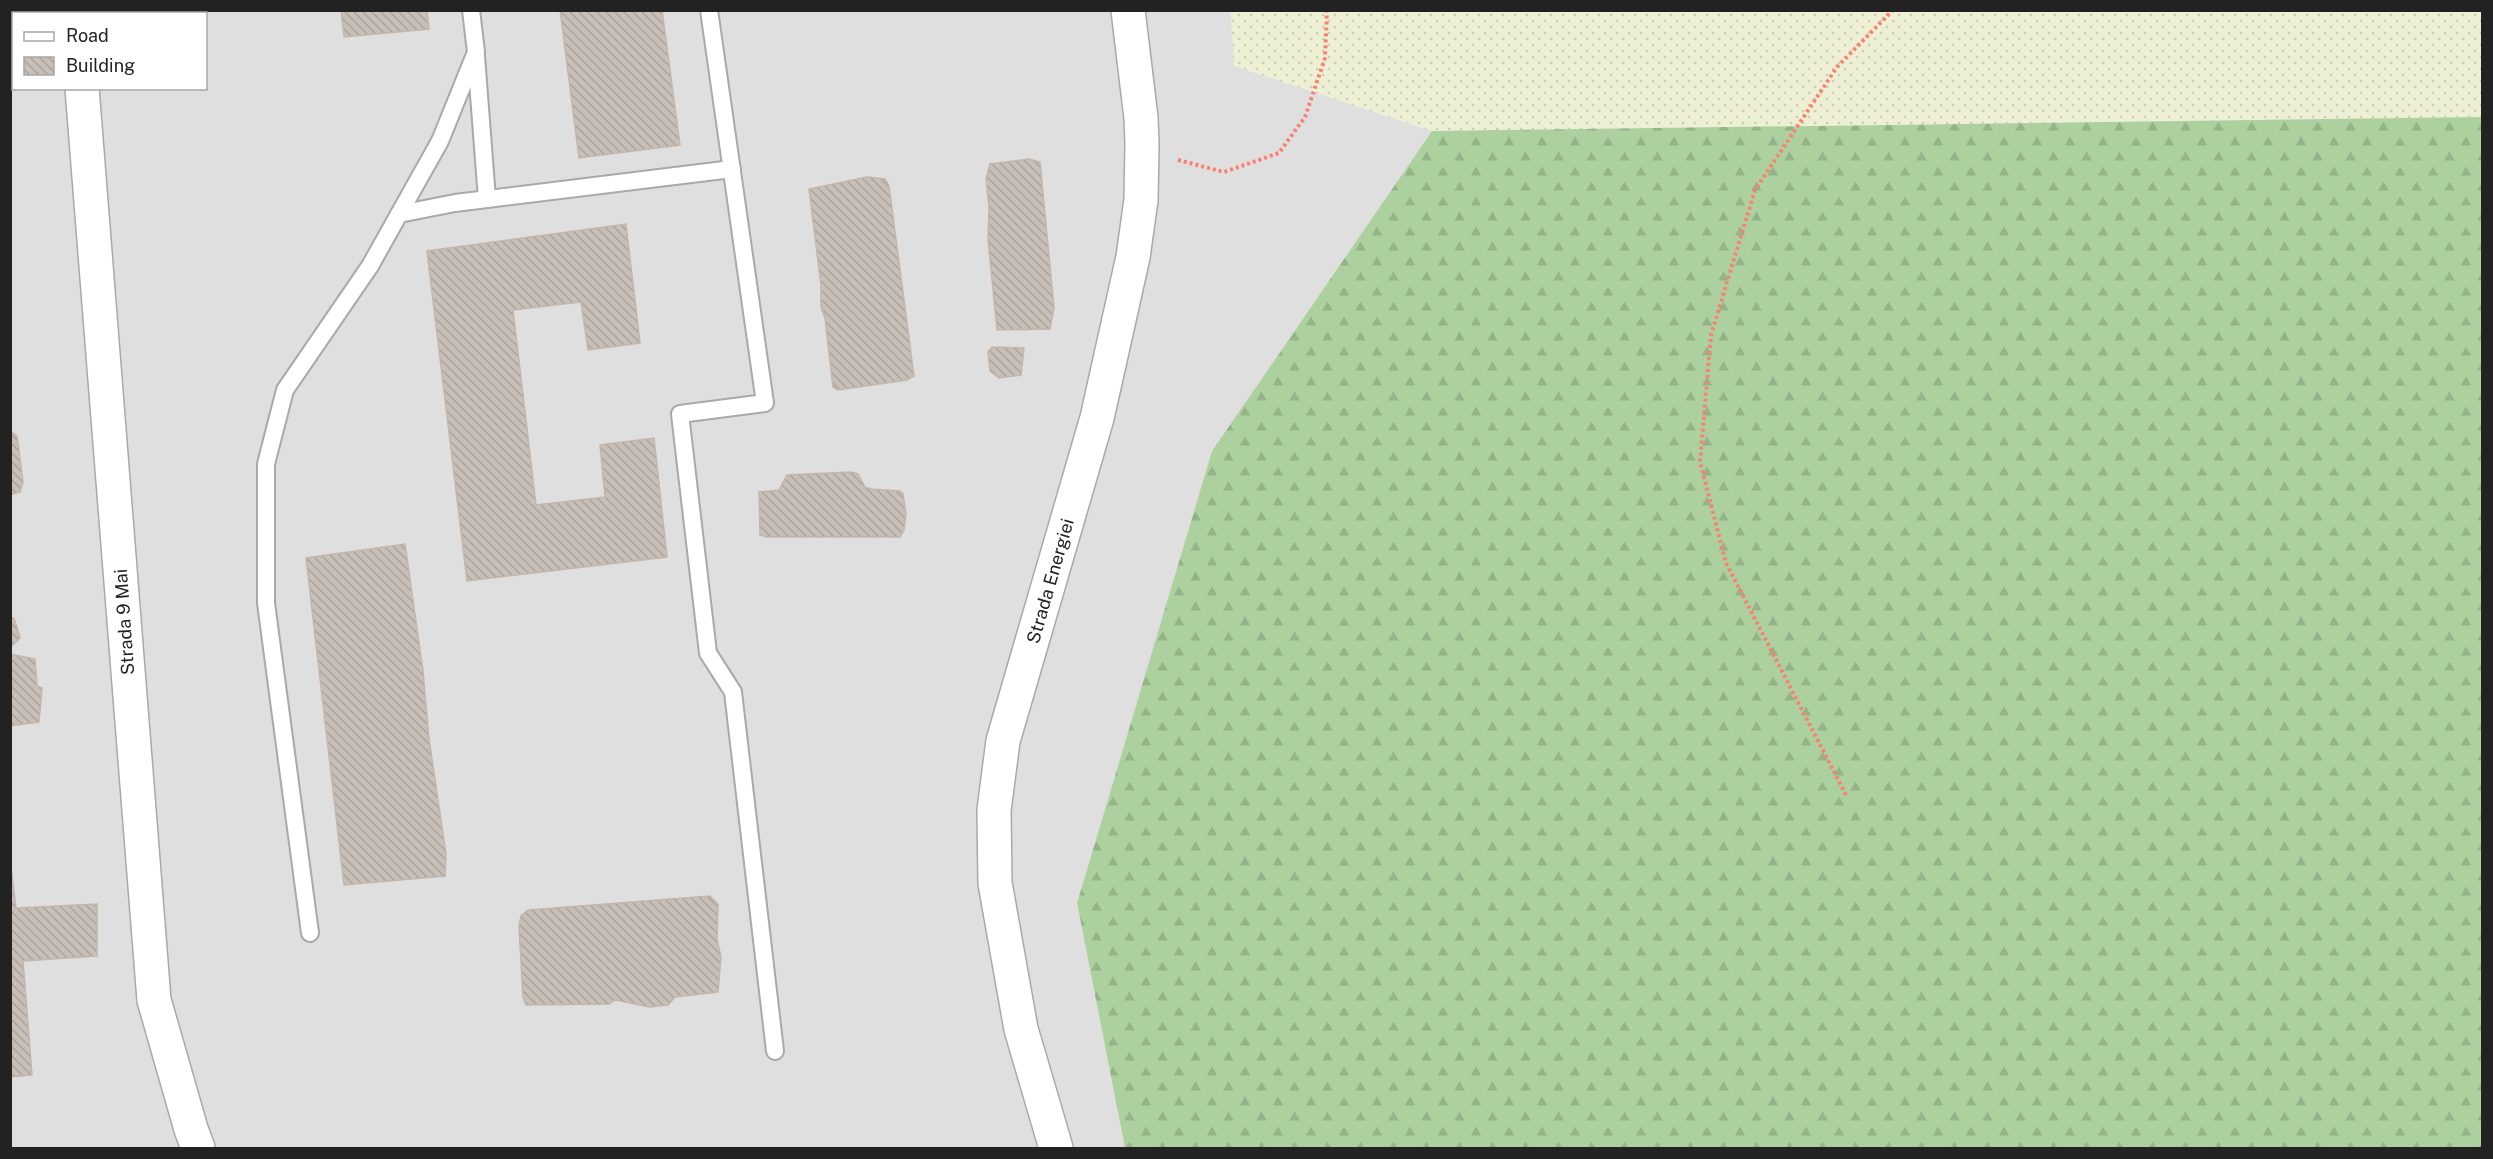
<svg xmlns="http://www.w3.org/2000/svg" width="2493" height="1159" font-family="'Public Sans',sans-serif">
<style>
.residential{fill:#e0dfdf;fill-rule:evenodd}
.farmland{fill:url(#farmland-dots)}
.forest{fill:url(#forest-firs)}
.building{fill:url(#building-back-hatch);stroke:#c4b6ab;stroke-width:1.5}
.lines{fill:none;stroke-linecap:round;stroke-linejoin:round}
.service-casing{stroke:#a9a9a9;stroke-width:20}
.minor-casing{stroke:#a9a9a9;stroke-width:36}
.tertiary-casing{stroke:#a9a9a9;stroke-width:36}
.path{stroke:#fa8072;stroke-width:4;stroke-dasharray:3 3;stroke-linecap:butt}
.service{stroke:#fff;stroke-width:16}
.minor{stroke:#fff;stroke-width:33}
.tertiary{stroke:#fff;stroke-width:33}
.labels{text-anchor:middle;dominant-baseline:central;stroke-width:6;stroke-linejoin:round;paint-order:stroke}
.street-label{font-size:18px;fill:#222;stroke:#fff}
</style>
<defs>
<pattern id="farmland-dots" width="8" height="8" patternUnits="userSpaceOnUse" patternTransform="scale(1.5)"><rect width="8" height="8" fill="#eef0d5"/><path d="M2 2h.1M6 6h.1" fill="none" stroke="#ccceb7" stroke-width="1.8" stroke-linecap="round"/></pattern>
<pattern id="forest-firs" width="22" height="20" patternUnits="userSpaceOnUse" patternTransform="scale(1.5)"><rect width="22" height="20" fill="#add19e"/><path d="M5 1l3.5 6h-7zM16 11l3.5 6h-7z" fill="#95b388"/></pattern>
<pattern id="building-back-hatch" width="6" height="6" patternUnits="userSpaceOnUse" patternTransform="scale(1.5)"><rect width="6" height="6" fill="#c7bfb8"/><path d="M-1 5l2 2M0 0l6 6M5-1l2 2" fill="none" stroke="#aba49e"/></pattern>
</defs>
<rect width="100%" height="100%" fill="#f2efe9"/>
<path class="residential" d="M10 11H1231L1235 66 1432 131 1212 451 1077 903 1125 1148H11ZM14 14H206V88H14Z"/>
<path class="farmland" d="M1231 11H2482V117L1432 131 1234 66Z"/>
<path class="forest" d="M2482 117V1148H1125L1077 903 1212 451 1432 131Z"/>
<g class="building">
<path d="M341 10H427L429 29 344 37Z"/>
<path d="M560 10H662L680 145 579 158Z"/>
<path d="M1029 159 1040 162 1054 308 1050 329 997 330 988 239 989 207 986 179 990 164Z"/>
<path d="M867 177 885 179 889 186 914 376 907 380 838 390 833 387 825 318 821 307V285L809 189Z"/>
<path d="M626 224 640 343 588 350 581 302 513 310 536 505 605 497 600 445 654 438 667 557 467 581 427 251Z"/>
<path d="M992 347 1024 348 1021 375 999 378 990 371 988 352Z"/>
<path d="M10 431 17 436 23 482 20 492 10 495Z"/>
<path d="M850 472 858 474 865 487 871 489 900 491 903 494 906 514 904 530 900 537H766L760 535 759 492 779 490 787 475Z"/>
<path d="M405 544 423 671 429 739 446 854 445 876 344 885 306 558Z"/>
<path d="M10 617 14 618 20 638 10 648Z"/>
<path d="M10 654 35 659 37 686 42 688 39 722 10 726Z"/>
<path d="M10 859 16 908 97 904V956L23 961 32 1075 10 1077Z"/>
<path d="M710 896 718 904 717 939 721 957 718 992 675 997 668 1005 650 1007 615 1000 609 1004 526 1005 523 997 519 926 521 916 528 910Z"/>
</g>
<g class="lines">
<g class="service-casing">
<g id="service">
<path d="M709 10 765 403 680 414 708 653 733 692 775 1051"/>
<path d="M476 56 487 199"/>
<path d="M399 214 455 203 732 169"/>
<path d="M310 933 266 603V464L285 390 370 266 440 141 476 52 471 10"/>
</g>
</g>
<g class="minor-casing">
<g id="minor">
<path d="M76 10V14"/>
<path d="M82 88 154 1000 191 1129 198 1148"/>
</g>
</g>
<g class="tertiary-casing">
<path id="tertiary" d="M1056 1148 1021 1029 995 883 994 810 1003 741 1097 418 1133 257 1141 200 1142 144 1141 118 1128 10"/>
</g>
<g class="path">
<path d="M1178 160 1224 172 1279 153 1305 117 1325 58 1327 10"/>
<path d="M1846 795 1726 563 1700 462 1711 335 1755 190 1837 67 1893 10"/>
</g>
<use href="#service" class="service"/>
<use href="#minor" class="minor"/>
<use href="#tertiary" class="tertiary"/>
</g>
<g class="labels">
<g class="street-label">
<text transform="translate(1050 581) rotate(-74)">Strada Energiei</text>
<text transform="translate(124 622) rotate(-94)">Strada 9 Mai</text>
</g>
</g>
<rect width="2493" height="1159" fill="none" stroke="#222222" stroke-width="24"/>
<rect x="12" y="12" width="195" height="78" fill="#ffffff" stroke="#a7a7a7" stroke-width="1.5"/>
<rect x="24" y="32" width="30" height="9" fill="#ffffff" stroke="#a7a7a7" stroke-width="1.5"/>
<text x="66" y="42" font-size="18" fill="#222222">Road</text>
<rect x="24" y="57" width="30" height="18" fill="url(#building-back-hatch)" stroke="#a7a7a7" stroke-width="1.5"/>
<text x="66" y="72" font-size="18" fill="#222222">Building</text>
</svg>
